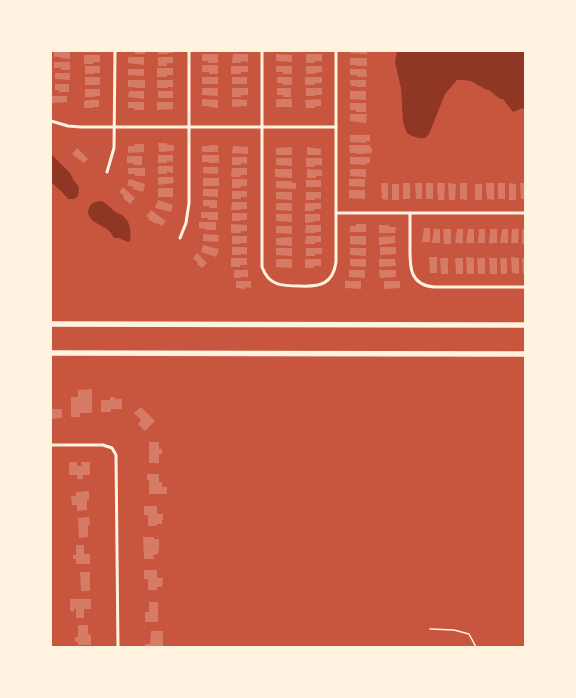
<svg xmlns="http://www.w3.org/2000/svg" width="576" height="698" font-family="Roboto,sans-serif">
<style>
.water{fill:#8f3625}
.building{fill:#d67c66}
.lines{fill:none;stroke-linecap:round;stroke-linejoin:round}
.service{stroke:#fff3e0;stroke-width:1.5}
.minor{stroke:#fff3e0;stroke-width:3}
.motorway{stroke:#fff3e0;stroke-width:5.5}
</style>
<rect width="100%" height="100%" fill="#c8553d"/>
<g class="water">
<path d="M397 51H525V108C520 108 517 111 513 112L503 99H500L489 90 485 89 471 81 464 80H457L445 94 429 134 425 138H419L412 136 407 133 405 128 403 122 401 88 395 62Z"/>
<path d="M51 154 70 173 74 181 79 187 78 196 74 199H68L62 192 51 182Z"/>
<path d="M102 201C107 204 110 207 114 211 117 213 120 214 122 215 131 222 131 231 130 241L128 242 119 238H114C112 235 111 232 108 230 107 228 102 227 100 225 94 222 85 216 89 208 91 202 96 202 102 201Z"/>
</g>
<g class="building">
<path d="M54 51H70V59L60 58 61 57H54Z"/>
<rect x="135" y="51" width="10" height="3"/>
<path d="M158 51H173V53H168V54H158Z"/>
<path d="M350 51H367V54L350 53Z"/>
<path d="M202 54H218V63H208V61H202Z"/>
<path d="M233 54H248V62L241 61V63H232Z"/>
<path d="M276 54 292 55V62L276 61Z"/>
<path d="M306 54H322V61H315V63H306Z"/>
<path d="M84 55H100V62H93V64H84Z"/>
<path d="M128 57H144V65L128 63Z"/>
<path d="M158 57H173V63H167V66H158Z"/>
<path d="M350 58H367V66H357L356 65H350Z"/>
<path d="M54 62H70V70H61V68H54Z"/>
<path d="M202 65H218V74H209V72H202Z"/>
<path d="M85 66H100V73H94V74H85Z"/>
<path d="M231 66H248V72H241V74H231Z"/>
<path d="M276 66H292V74H283V72H276Z"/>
<path d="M306 66H322V72L315 73V74H306Z"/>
<path d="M157 68H173V75H167V77H157Z"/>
<path d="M128 69H144V76L128 75Z"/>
<path d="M350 69H366L367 77H357V75H350Z"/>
<path d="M55 73H70V80L55 79Z"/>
<rect x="85" y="77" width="15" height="8"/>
<rect x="202" y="77" width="16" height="7"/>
<rect x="232" y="77" width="15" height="7"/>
<path d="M277 77H292V85H283V83H277Z"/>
<path d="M305 77H322V83H315V85H305Z"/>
<path d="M128 80H145V88H135V87H128Z"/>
<path d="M157 80H173V87H168V88H157Z"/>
<path d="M350 80H366V87H357V86H351Z"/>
<path d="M55 84H69V92H59V90H55Z"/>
<path d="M202 88H218V96L202 95Z"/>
<path d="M232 88H248V95H241V97H232Z"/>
<path d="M277 88H291V97H283V95H277Z"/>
<path d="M306 88H322V95H315V96H306Z"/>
<path d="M85 89H100V96H95V97H85Z"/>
<path d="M129 91H144V99L128 97Z"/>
<rect x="158" y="91" width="15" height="7"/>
<path d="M350 91H366V100L350 99Z"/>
<path d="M51 96H67V102L51 103Z"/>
<path d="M202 99 218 100V108L209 107V106H202Z"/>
<path d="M232 99 247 100V106L232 107Z"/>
<rect x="276" y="99" width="16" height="8"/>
<path d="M321 99V106H315V108H306L305 100Z"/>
<path d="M86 100H99V107H93V108H84V101H86Z"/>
<path d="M128 102H144V110H134V108H128Z"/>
<path d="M157 102H173V109L157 110Z"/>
<path d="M350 103H366V112H356V110H350Z"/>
<path d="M350 114H367L366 123 350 121Z"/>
<path d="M350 135H370V141H366V143L350 142Z"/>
<path d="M158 143H167V145H174V151L159 152Z"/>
<path d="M134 144H144V152L128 153V146H135Z"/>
<path d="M209 145H218V152H202V146H209Z"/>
<path d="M349 145H370V147L372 149V153L360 154H356V153H350Z"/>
<path d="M233 146 248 147V154L232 153Z"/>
<path d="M292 147V155H276V148Z"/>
<path d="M307 147 321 149V155H307Z"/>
<path d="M77 148 88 159 84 163 72 154Z"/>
<path d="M158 155H173V162L167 161V163H158Z"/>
<path d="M202 155H219V163H209V162H202Z"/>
<path d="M127 156H142V165H133V163H127Z"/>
<path d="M232 157H247V164L241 163V165H232Z"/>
<path d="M350 157H370V163H366V165L350 164Z"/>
<path d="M276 158H292V166L276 165Z"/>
<path d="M306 158H322V165H315V167H306Z"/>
<path d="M158 166H173V173L167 172V174H158Z"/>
<path d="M203 167H218V174L203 173Z"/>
<path d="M128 168H145V176H135V174H128Z"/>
<path d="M232 168H247V175H241L240 177H231Z"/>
<path d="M275 169H292V178L275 177Z"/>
<path d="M307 169 322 170V176H316V178H307Z"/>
<path d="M350 169H366V177L350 176Z"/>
<path d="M158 177H173L174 183 158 185Z"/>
<rect x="203" y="178" width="16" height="8"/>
<path d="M129 179 145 184 143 192 133 189 134 187 127 185Z"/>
<path d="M232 179H247V186H241V188H232Z"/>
<path d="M349 179H365V187L349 186Z"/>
<rect x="306" y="180" width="15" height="7"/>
<path d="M276 181H292V183H296V189L276 188Z"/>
<path d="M381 183H388V200L382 199Z"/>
<rect x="403" y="183" width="7" height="16"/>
<path d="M415 183H422V199H416Z"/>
<rect x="426" y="183" width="7" height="16"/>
<path d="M437 183H445L444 200H438Z"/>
<path d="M448 183 456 184 455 200H449Z"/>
<path d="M460 183H467V200L460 199Z"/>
<path d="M486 183H494V200L487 199Z"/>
<rect x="498" y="183" width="7" height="16"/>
<path d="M509 183 516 184V200H509Z"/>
<path d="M520 183H525V199H521Z"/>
<rect x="392" y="184" width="7" height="16"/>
<rect x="475" y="184" width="7" height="16"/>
<path d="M123 187 135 198 130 204 123 198 124 196 119 192Z"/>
<rect x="158" y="188" width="15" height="9"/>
<path d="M203 189H218V197L203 196Z"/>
<path d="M349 190H365V199L349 198Z"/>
<path d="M232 191H247V197H241V199H232Z"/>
<path d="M276 192H292V200L276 199Z"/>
<path d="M306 192H321V199L315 198V200H306Z"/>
<path d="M158 200 173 205 171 212 155 208Z"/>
<path d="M203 200H217V208H209L210 206H203Z"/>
<path d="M232 202H247V209H241V210H231Z"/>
<path d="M276 203H292V211L276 210Z"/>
<path d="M305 203H321V209H314V211H305Z"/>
<path d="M151 210 166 221 162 226 157 223 156 224 148 219 149 218 146 216Z"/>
<path d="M201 212H218V220H208V218H201Z"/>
<path d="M232 213H247V220H241V221H232Z"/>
<path d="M276 214H292V222L276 221Z"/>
<path d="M305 214H320V221H314V222L305 223Z"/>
<path d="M199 222H216V230H206V229L199 228Z"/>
<path d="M231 224 247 225V231H241V233H231Z"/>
<path d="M356 224H366V232H350V226H356Z"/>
<path d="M306 225H321V232H315V233H305Z"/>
<path d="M379 225H389V227H396L395 233H379Z"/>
<path d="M276 226H292V234L276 233Z"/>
<path d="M424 228H430V242H422Z"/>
<path d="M434 229H440V243H432Z"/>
<path d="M443 229H451V244H444Z"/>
<path d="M457 229H463V243H455Z"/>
<path d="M468 229H474V243H466Z"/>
<path d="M479 229H485V243H478V236H479Z"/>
<path d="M490 229H497V243H489V237H490Z"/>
<path d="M502 229H508V243H500Z"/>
<path d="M512 229H519L518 243H511Z"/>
<rect x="522" y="229" width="3" height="15"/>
<path d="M203 234 219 235 218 242 203 241Z"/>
<path d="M232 236H247V243H241V244H232Z"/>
<path d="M306 236H321V242H315V244H305Z"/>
<path d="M350 236H366V245L350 244Z"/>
<path d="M395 236V243L379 245V237Z"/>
<path d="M292 237V246L276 245V238Z"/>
<path d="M203 245 219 249 216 257 201 252Z"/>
<path d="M232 247H247V254H241V255H232Z"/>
<path d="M380 247H396V254L380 255Z"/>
<path d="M276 248H292V256L276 255Z"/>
<path d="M306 248H322V254H315V256H306Z"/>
<path d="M350 248H366V256L350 255Z"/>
<path d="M197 253 207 263 202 268 197 264 198 263 193 258Z"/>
<path d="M429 257H437V273H430Z"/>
<path d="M466 257 474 258V274H467Z"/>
<path d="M511 257 519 258V274L512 273Z"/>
<path d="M231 258H247V265H240V267H231Z"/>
<path d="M440 258H448V274H441Z"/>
<path d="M455 258H463V274H456Z"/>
<path d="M477 258H485V274H478Z"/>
<path d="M489 258H497V274H490Z"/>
<path d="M500 258H507V274H501Z"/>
<path d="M522 258H525V274H523Z"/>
<path d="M276 259H292V268L276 267Z"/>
<path d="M305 259H321V266H314V268H305Z"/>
<path d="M350 259H366V267L350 266Z"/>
<path d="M379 259H395L396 266 379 267Z"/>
<path d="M234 270H248V277H241V278H234Z"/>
<path d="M349 270H365V278L349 277Z"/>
<path d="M379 270H396V277L380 278Z"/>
<path d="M236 281H251V288L245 287V289L236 288Z"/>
<path d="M345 281H361V289L345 288Z"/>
<path d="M384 281H400V288L384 289Z"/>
<path d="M92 389V413H80V417H71V397H78V390Z"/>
<path d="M110 397H115V399H122V409H111V412H101V400H110Z"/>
<path d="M141 407 155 421 145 431 138 424 141 420 134 413Z"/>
<path d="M51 409H62V418L51 419Z"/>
<path d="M149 442H159V449H162V454H159V463H149Z"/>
<path d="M69 462H77V466H82L81 462H90V475H83V479H77V475H69Z"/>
<path d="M147 474H159V482H162V487H167V494H149V480H147Z"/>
<path d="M89 491V499L87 500V510L77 511V505H72L71 496H76V492Z"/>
<path d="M144 506H157V514H163V520H162V524H157V526H148V515H144Z"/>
<path d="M89 517 90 525H88V537L79 538 78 518Z"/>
<path d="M143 537H154V539H159V551H158V554L153 555 154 559H144Z"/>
<path d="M76 545H84V554H90V564H76V559H73V555H76Z"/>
<path d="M144 570H157V578H163L162 587H157V590H148V579H144Z"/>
<path d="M80 572H90V591H81Z"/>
<path d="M70 599H91V609H84V618H76V609H74V612L70 611Z"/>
<path d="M149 602H158V622H145V612H149Z"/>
<path d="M78 625H88V634L91 635V645H78V642H75V637H78Z"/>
<path d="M151 631H163V647H145V644H150Z"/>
</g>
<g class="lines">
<path class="service" d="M430 629 454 630 469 634 476 647"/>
<g class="minor">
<path d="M262 51V267C269 286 282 286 300 286 320 287 333 284 336 262V51"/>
<path d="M51 121 68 126 81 127H336"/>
<path d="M107 172 114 148 115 51"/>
<path d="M336 213H525"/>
<path d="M410 213C410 224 410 234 410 245 410 264 408 285 434 287H525"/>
<path d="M180 238 186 223 189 203V51"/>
<path d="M51 445H103L112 448 116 455 118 647"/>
</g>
<g class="motorway">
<path d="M51 324 525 325"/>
<path d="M51 353 525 354"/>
</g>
</g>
<rect width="576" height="698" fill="none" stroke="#fff3e0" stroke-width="104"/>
</svg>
